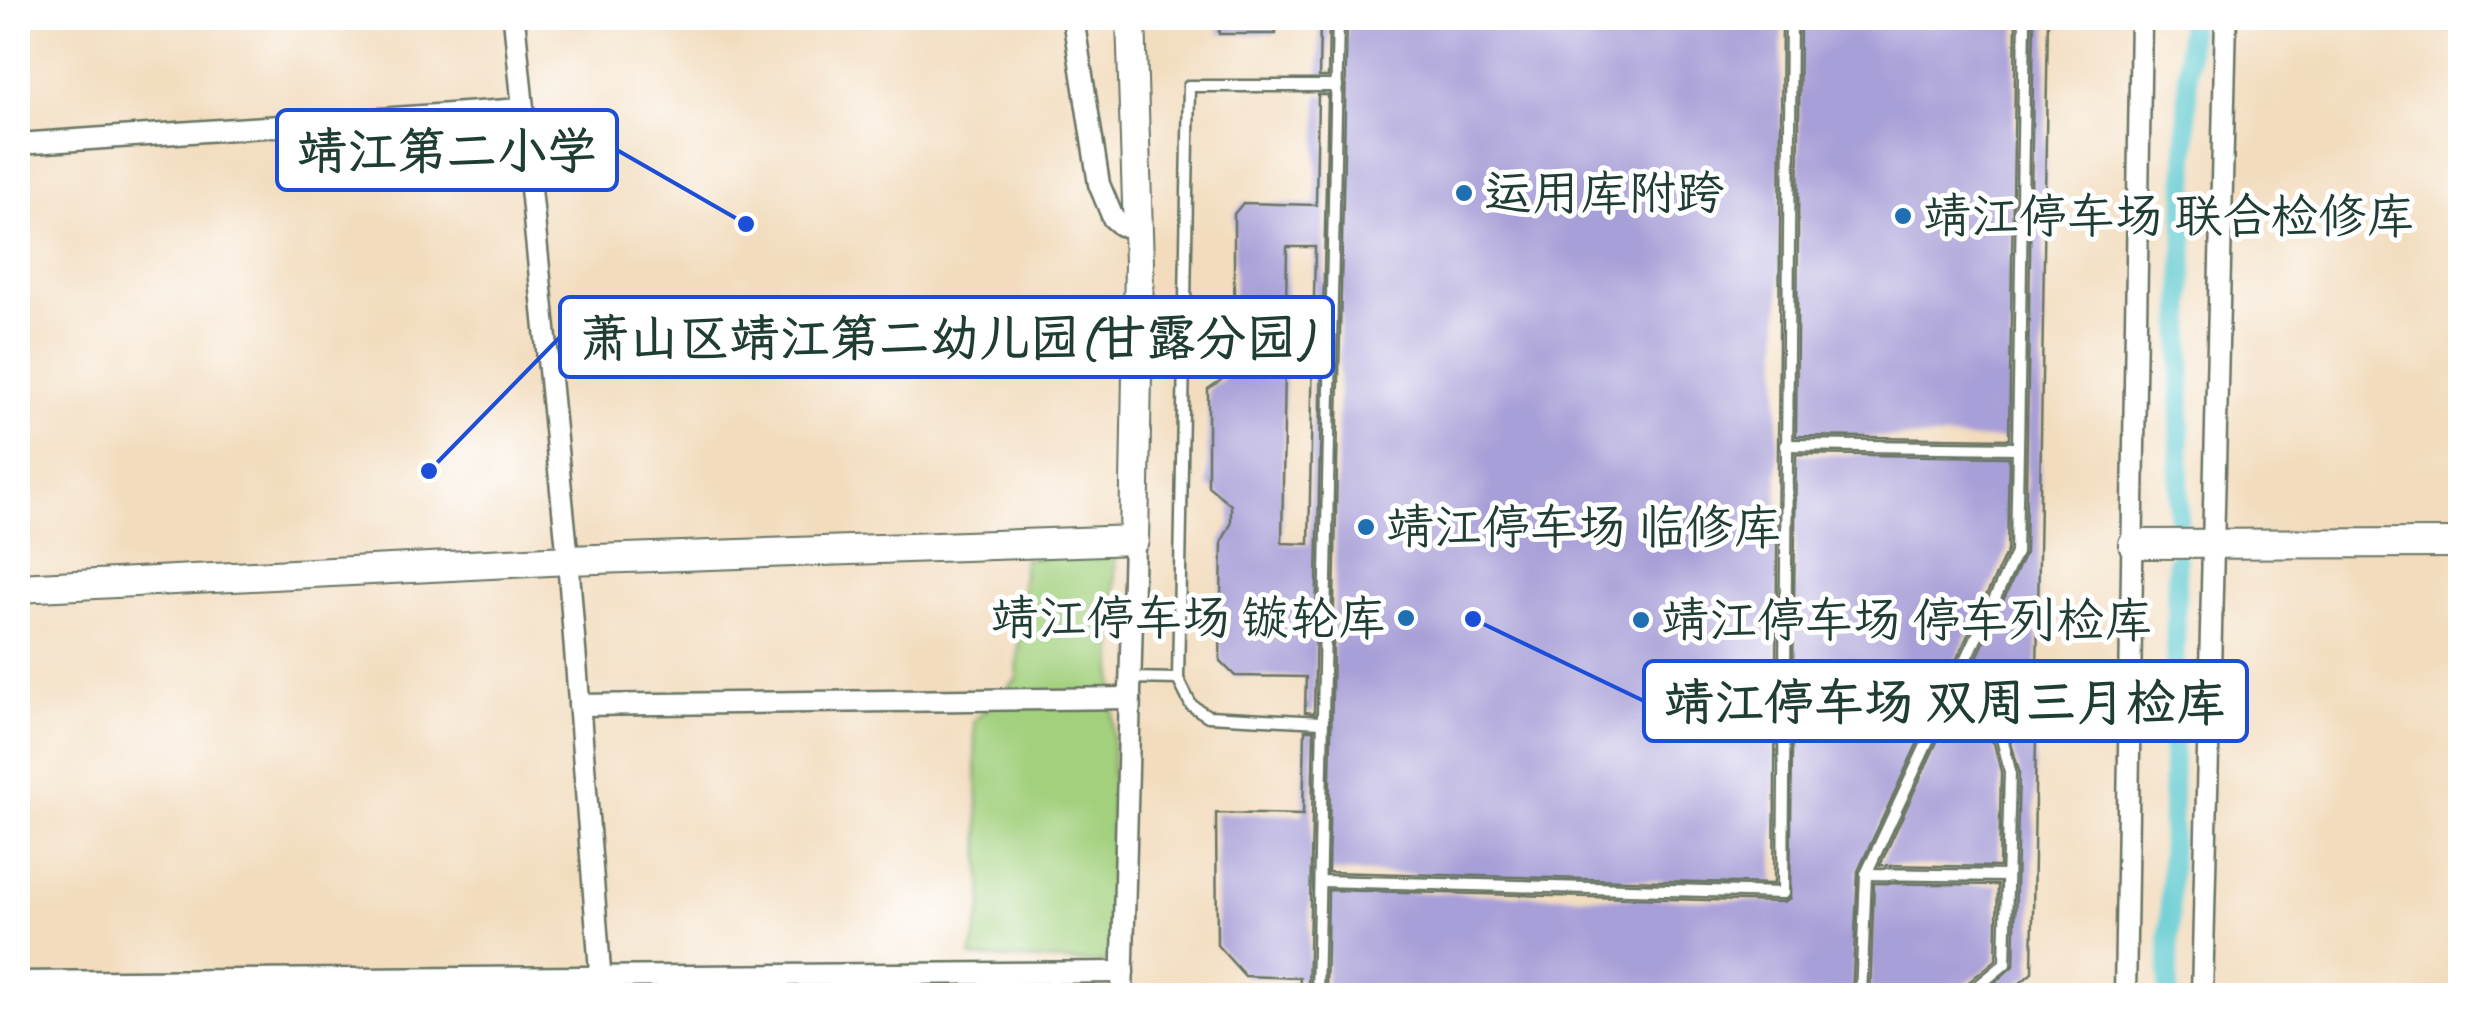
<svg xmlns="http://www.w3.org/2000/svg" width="2478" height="1013" font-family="Caveat,'LXGW WenKai TC',sans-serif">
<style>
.green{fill:#a2d07d;stroke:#608658;stroke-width:2.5}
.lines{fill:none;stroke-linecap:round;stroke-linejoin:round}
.canal{stroke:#5ac8ce;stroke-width:20}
.building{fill:#a79fd7;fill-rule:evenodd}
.lane-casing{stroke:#697564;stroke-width:15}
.street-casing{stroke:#697564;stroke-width:25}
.secondary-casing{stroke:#697564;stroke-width:32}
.lane{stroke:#fff;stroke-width:10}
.street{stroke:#fff;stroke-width:20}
.secondary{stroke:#fff;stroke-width:28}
.poi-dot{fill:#1f6fb2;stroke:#fff;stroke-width:4}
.labels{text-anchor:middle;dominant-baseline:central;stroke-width:10;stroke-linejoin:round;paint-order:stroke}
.poi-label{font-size:48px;fill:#1f3d34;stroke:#fff;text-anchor:start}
.leader{fill:none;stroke:#1d4ed8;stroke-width:4}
.callout-dot{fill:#1d4ed8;stroke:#fff;stroke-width:4}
.callout{fill:#fff;stroke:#1d4ed8;stroke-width:4}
.callout-label{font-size:50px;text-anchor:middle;font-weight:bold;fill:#1f3d34}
</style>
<rect width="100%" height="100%" fill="#fff"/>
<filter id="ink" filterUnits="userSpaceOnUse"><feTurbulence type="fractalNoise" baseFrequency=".01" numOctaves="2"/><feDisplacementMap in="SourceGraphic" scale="20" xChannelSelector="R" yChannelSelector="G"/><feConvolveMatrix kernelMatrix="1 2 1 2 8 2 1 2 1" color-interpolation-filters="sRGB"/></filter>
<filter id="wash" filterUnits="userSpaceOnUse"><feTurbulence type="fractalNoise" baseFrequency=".0048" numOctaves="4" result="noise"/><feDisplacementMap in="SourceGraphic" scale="40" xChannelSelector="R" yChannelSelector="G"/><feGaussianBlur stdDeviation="2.25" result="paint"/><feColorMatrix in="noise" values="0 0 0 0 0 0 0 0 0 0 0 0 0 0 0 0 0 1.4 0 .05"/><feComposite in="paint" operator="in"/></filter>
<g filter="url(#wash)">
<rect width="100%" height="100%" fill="#f2dcbd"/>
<path class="green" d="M1115 554 1110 963 971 957 983 903 974 721 1017 679 1024 559Z"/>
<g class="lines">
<g class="canal">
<path d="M2178 528 2189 18"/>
<path d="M2168 996 2177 561"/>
</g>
</g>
<g id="blocks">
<g class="building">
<path d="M1220 18H1276V34H1219Z"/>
<path d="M1320 18H1329L1328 77H1319Z"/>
<path d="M1347 18H1782L1774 884 1328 872Z"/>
<path d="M1800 18H2016L2009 439 1796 436Z"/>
<path d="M2034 18H2048L2032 973 2005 996H1980L2014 965 2019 771 2008 732 1958 699 2025 553Z"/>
<path d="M1318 95H1328L1314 713 1305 712 1306 677 1235 676 1220 661 1222 541 1231 524V505L1208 486V389L1243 365 1234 352V214L1243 203 1316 205ZM1287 247H1315L1309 544 1282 543Z"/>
<path d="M1796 454 2009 457 2007 551 1858 871 1852 996H1326L1328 890 1783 902 1790 898Z"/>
<path d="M1950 714 1994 743 2001 772 1999 867 1880 865Z"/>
<path d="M1305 730H1314L1308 996H1299L1300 978 1245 976 1217 945 1216 813 1303 815Z"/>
<path d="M1874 883 1998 885 1996 960 1960 989 1957 996H1870Z"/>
</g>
</g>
</g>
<g filter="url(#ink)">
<use href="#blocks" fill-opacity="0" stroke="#697564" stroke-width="2.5"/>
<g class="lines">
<g class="lane-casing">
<g id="lane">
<path d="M1785 445 2018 448 2025 18"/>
<path d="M1130 678 1178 679"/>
<path d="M1946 702 1986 725 2002 738 2010 771 2005 964 1966 996"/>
<path d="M1322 722 1208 716 1191 705 1178 679 1189 86H1337"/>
<path d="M1866 874 2007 876"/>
<path d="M1320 881 1783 893 1791 18"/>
<path d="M1317 996 1338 18"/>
<path d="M1861 996 1866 874 2016 553 2018 448"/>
</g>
</g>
<g class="street-casing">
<g id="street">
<path d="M514 18 568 560 602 996"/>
<path d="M1073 18 1099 184 1113 218 1121 225 1138 229"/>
<path d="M18 144 523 109"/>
<path d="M579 705 1130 698"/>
<path d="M18 982 1123 972"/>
<path d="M1122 996 1134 540"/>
<path d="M2125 996 2141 18"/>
<path d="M2202 996 2226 18"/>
</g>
</g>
<g class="secondary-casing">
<g id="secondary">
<path d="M2133 544 2460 543"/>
<path d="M18 588 568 560 1134 540 1139 263 1131 18"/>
</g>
</g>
<use href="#lane" class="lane"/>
<use href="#street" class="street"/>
<use href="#secondary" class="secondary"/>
</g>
</g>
<g class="poi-dot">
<circle cx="1464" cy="193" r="10"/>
<circle cx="1903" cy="216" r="10"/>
<circle cx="1366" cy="527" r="10"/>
<circle cx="1406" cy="618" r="10"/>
<circle cx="1641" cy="620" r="10"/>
</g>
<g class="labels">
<g class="poi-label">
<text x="1484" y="193">运用库附跨</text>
<text x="1923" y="216">靖江停车场 联合检修库</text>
<text x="1386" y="527">靖江停车场 临修库</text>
<text x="1386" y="618" text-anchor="end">靖江停车场 镟轮库</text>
<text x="1661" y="620">靖江停车场 停车列检库</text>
</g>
</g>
<path class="leader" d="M746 224L617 150M429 471L560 337M1473 619L1644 701"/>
<g class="callout-dot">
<circle cx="746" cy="224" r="10"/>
<circle cx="429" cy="471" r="10"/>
<circle cx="1473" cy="619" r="10"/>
</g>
<g class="callout">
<rect x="277" y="110" width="340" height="80" rx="10"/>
<rect x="560" y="297" width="773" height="80" rx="10"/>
<rect x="1644" y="661" width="603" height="80" rx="10"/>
</g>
<g class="callout-label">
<text x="447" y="168">靖江第二小学</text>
<text x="946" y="355">萧山区靖江第二幼儿园(甘露分园)</text>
<text x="1945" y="719">靖江停车场 双周三月检库</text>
</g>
<rect width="2478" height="1013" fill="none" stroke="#fff" stroke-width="60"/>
</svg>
